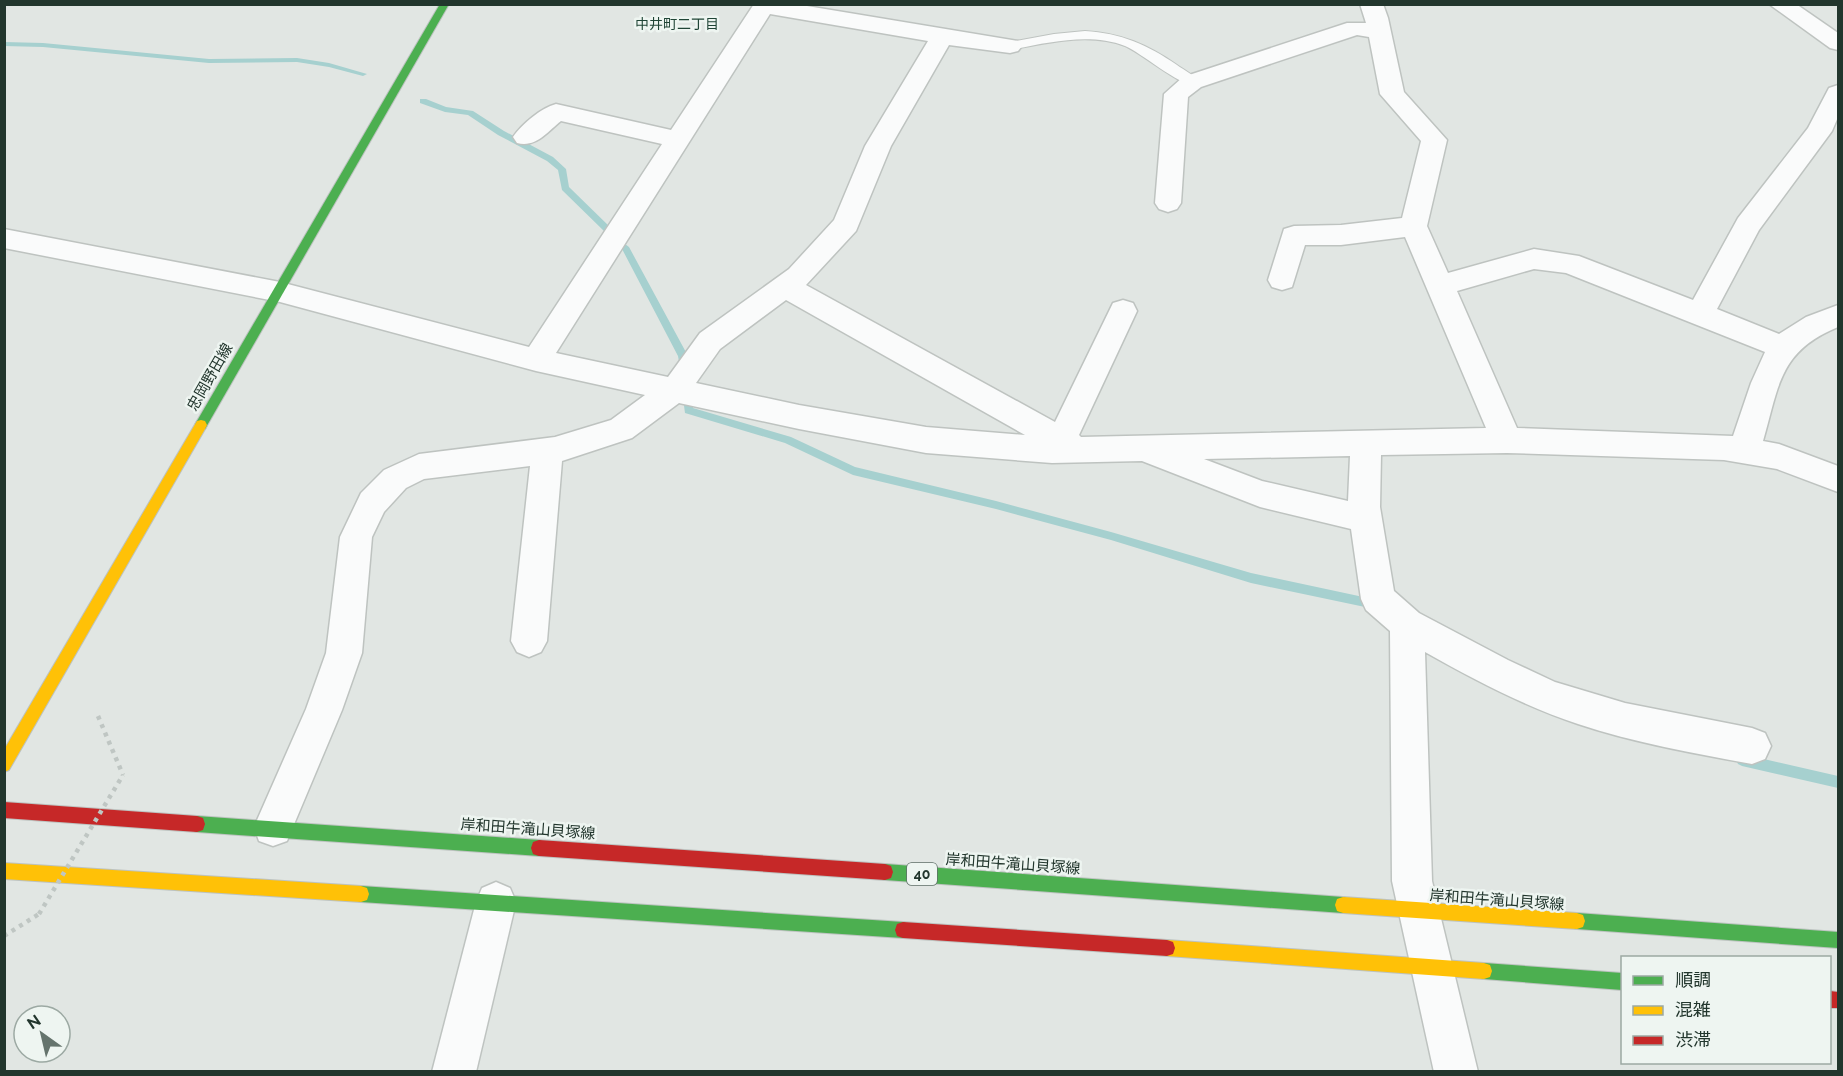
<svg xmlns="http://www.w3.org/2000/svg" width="1843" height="1076" font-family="Raleway,'Noto Sans JP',sans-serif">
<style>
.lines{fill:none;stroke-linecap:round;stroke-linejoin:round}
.stream{fill:#a6d0cf;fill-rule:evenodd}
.lane-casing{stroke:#bec3c0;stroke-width:2}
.street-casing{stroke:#bec3c0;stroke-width:3}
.fast-casing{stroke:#bdc3c0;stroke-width:2}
.slow-casing{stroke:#bdc3c0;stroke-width:2}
.jam-casing{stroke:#bdc3c0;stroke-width:2}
.path{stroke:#bfc6c3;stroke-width:4.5;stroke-dasharray:4 5;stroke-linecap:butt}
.lane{fill:#fafbfb;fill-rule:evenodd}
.street{fill:#fafbfb;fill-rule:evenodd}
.fast{fill:#4caf50;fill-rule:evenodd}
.slow{fill:#ffc107;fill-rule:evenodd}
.jam{fill:#c62828;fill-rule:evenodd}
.path-bridge{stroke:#bfc6c3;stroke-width:4.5;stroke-dasharray:4 5;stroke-linecap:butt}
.labels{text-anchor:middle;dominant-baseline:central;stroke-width:5;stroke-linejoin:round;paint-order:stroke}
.far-neighbourhood-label{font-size:14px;fill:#204536;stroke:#eef5f1}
.shield{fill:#eef5f1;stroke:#5f6f68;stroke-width:1.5}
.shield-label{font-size:14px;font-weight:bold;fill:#22362d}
.street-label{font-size:15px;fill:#22362d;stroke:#eef5f1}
</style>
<rect width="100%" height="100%" fill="#e1e6e3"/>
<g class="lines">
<g class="stream">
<path d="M4 42 43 43 209 59 297 58 329 63 367 74 363 76 329 67 297 62 209 63 43 47 4 46Z"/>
<path d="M420 99H426L446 107 473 111 504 131 553 157 566 169 569 187 611 228V232H605L562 190 558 170 547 161 498 135 468 115 445 112 420 103Z"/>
<path d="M625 244 629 247 688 356 689 370 687 373H681L678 356 621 247Z"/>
<path d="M687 387 692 391 693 408 791 437 855 467 996 501 1111 532 1251 573 1368 598 1378 605 1379 608 1378 611 1374 613 1365 607 1251 583 1111 540 996 509 853 475 785 443 685 413 682 391Z"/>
<path d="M1742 754 1838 776V788L1742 766 1738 764 1736 760 1738 756Z"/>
</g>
<g class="lane-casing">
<path id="lane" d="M1085 31C1121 33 1148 45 1177 65 1184 70 1194 75 1199 82L1197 85C1183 89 1142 53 1125 46 1089 32 1046 43 1010 50L1003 46 1005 43 1054 34Z"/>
</g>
<g class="street-casing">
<g id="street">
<path d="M754 4H795L1018 41 1022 46 1018 51 1010 53 949 45 891 146 856 231 806 285 1055 422 1113 303 1123 300 1133 303 1137 311 1079 435 1081 437 1486 428 1405 237 1341 245H1305L1292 287 1282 290 1272 287 1268 280 1284 229 1294 226 1341 225 1402 218 1421 141 1380 94 1369 37 1357 35 1201 87 1188 97 1181 203 1177 209 1168 212 1159 209 1155 203 1164 94 1183 77 1347 23H1366L1360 4H1383L1388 18 1404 92 1447 140 1427 226 1448 273 1534 249 1579 256 1693 300 1738 218 1808 128 1829 88 1838 85V117L1832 131 1759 230 1717 309 1779 334 1806 317 1838 305V327C1779 351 1779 386 1763 441L1779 444 1838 466V492L1777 469 1724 460 1507 453 1381 455 1380 507 1394 591 1419 613 1508 660 1555 682 1625 703 1752 728 1765 733 1771 746 1765 759 1752 764C1693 753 1635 743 1578 724 1524 706 1475 680 1425 652L1432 881 1478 1072H1434L1392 881 1390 631 1366 610 1361 599 1351 529 1260 507 1142 461 1052 463 926 453 799 429 679 403 632 438 562 461 547 641 541 652 529 657 517 652 511 641 530 466 424 479 406 488 384 512 372 537 362 653 342 710 287 841 273 846 259 841 254 827 306 709 326 653 340 537 361 493 384 470 419 454 555 437 611 420 645 395 536 371 280 302 4 248V229L280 282 529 347 662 144 561 121C547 132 536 148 517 143L513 137C522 124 541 108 556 104L671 130ZM770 14 928 41 865 146 834 220 789 269 700 333 668 377 556 353ZM1534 269 1566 273 1765 352 1751 383 1733 436 1517 428 1457 291ZM786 300 1025 435 926 427 799 405 696 383 720 349ZM1350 456 1348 501 1262 481 1204 459Z"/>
<path d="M1769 4H1796L1838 33V50L1830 48Z"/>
<path d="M496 882 510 888 516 902 476 1072H432L476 902 482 888Z"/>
</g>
</g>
<g class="fast-casing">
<g id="fast">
<path d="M440 4H449L205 429H197L195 425 197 421Z"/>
<path d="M197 816 539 840 545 842 547 848 545 854 539 856 197 832 191 830 189 824 191 818Z"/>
<path d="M885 864 1343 897 1349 899 1351 905 1349 911 1343 913 885 880 879 878 877 872 879 866Z"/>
<path d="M361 886 903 922 909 924 911 930 909 936 903 938 361 902 355 900 353 894 355 888Z"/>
<path d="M1577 913 1838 932V948L1577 929 1571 927 1569 921 1571 915Z"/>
<path d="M1484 963 1622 973V990L1484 979 1478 977 1476 971 1478 965Z"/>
</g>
</g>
<g class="slow-casing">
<g id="slow">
<path d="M201 420 205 421 207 425 205 429 9 770 4 772V750L197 421Z"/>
<path d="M4 863 361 886 367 888 369 894 367 900 361 902 4 879Z"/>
<path d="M1343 897 1577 913 1583 915 1585 921 1583 927 1577 929 1343 913 1337 911 1335 905 1337 899Z"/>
<path d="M1167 940 1484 963 1490 965 1492 971 1490 977 1484 979 1167 956 1161 954 1159 948 1161 942Z"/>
</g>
</g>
<g class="jam-casing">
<g id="jam">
<path d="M4 802 197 816 203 818 205 824 203 830 197 832 4 818Z"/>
<path d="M539 840 885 864 891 866 893 872 891 878 885 880 539 856 533 854 531 848 533 842Z"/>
<path d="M903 922 1167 940 1173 942 1175 948 1173 954 1167 956 903 938 897 936 895 930 897 924Z"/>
<path d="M1830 991 1838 992V1008H1830Z"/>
</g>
</g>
<g class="path">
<path d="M98 716 123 775"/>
<path d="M4 936 39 914"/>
</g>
<use href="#lane" class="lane"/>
<use href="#street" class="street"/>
<use href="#fast" class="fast"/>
<use href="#slow" class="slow"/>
<use href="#jam" class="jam"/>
<path class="path-bridge" d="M39 914 123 775"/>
</g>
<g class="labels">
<g class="far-neighbourhood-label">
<text x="677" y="24">中井町二丁目</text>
</g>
<rect class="shield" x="907" y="863" width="30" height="22" rx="4.5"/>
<g class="shield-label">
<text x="922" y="874">40</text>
</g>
<g class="street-label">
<text transform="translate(210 377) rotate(-60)">忠岡野田線</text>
<text transform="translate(528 829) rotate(4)">岸和田牛滝山貝塚線</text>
<text transform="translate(1013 864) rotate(4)">岸和田牛滝山貝塚線</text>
<text transform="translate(1497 900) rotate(4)">岸和田牛滝山貝塚線</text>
</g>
</g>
<rect width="1843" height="1076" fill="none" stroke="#22362d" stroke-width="12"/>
<rect x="1621" y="956" width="210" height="108" fill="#eef5f1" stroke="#9ca9a3" stroke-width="1.5"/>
<rect x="1633" y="976" width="30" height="9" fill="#4caf50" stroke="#9ca9a3" stroke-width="1.5"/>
<text x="1675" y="986" font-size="18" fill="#22362d">順調</text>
<rect x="1633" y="1006" width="30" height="9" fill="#ffc107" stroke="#9ca9a3" stroke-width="1.5"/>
<text x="1675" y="1016" font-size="18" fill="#22362d">混雑</text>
<rect x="1633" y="1036" width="30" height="9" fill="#c62828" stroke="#9ca9a3" stroke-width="1.5"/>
<text x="1675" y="1046" font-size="18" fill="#22362d">渋滞</text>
<g transform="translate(42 1034) rotate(326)"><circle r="28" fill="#eef5f1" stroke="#9ca9a3" stroke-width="1.5"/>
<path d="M0-4.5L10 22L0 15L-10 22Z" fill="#65746d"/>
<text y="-9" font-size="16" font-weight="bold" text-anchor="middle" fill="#22362d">N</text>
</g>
</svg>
